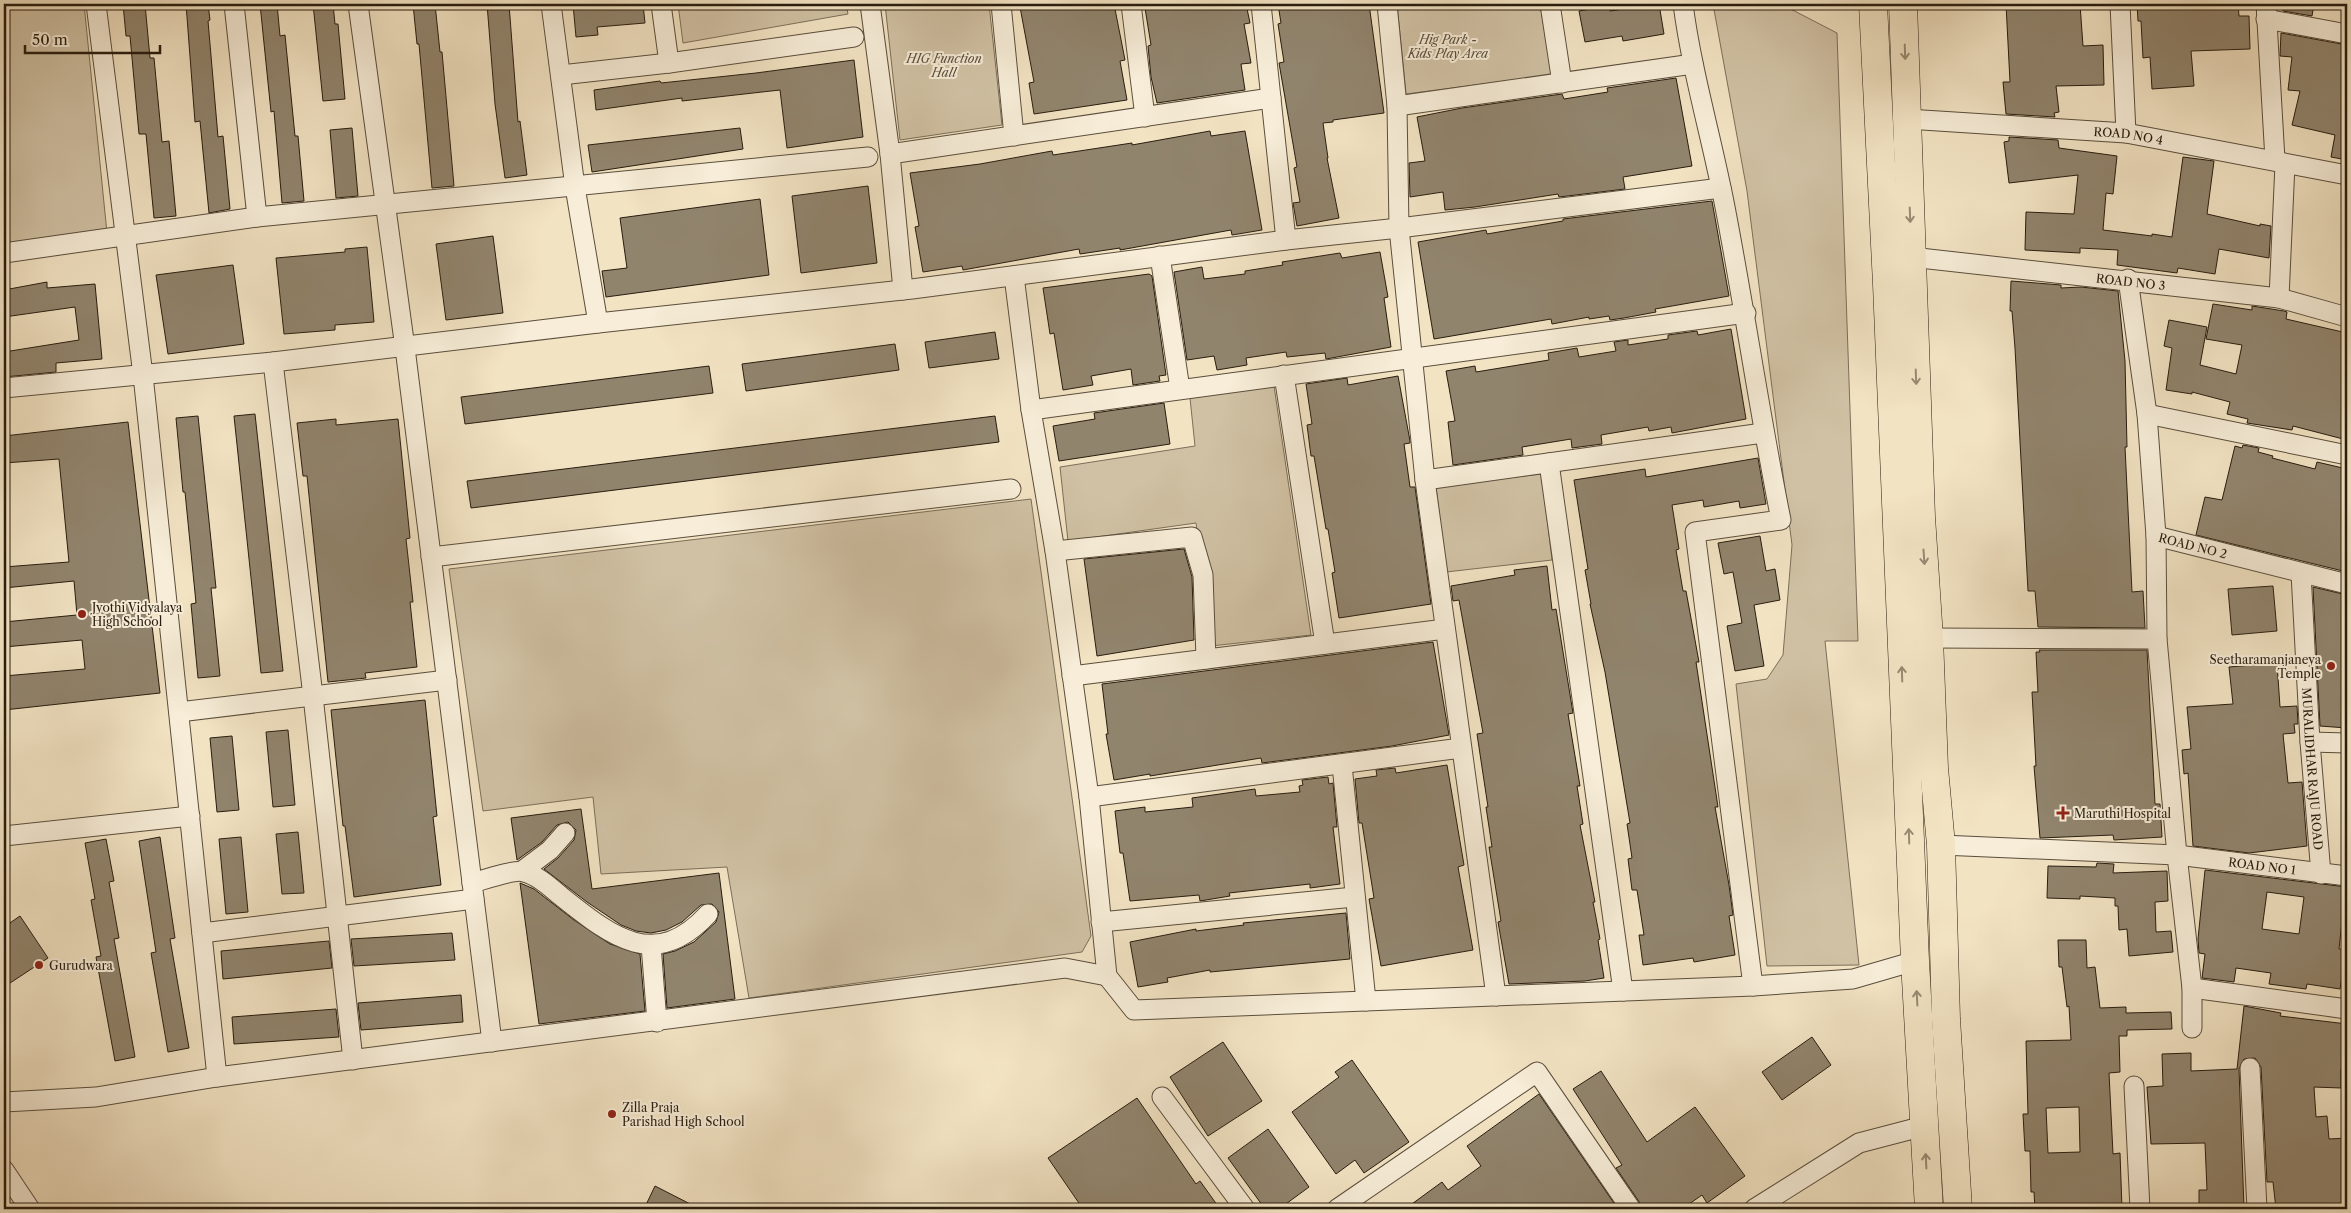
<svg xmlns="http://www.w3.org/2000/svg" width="2351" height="1213" font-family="'Libre Caslon Text',serif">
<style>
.green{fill:#d0c1a4;stroke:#7c6f5a}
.building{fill:#91846d;stroke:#281d0f;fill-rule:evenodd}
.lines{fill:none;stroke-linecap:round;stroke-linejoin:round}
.street-casing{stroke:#5a4e3c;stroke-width:21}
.highway-casing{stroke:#281d0f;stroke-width:29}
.street{stroke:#f7edd8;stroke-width:19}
.highway{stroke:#f2e3c3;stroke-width:28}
.oneway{stroke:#978a72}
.poi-dot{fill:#8f2418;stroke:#f7edd8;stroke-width:2}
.labels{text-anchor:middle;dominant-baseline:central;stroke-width:4;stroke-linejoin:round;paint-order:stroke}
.park-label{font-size:12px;font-style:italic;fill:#5a4e3c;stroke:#f7edd8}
.street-label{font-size:12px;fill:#281d0f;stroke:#f7edd8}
.poi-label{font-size:12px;fill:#281d0f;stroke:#f7edd8;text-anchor:start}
</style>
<rect width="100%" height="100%" fill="#f2e3c3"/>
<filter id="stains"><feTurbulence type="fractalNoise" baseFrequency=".004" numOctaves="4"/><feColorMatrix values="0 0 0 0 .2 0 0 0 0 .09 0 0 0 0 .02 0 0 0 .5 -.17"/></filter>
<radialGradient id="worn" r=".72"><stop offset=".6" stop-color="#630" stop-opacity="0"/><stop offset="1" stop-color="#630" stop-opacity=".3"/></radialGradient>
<g class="green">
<path d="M4 4H84L108 243 4 255Z"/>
<path d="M678 4H846L848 14 683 43Z"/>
<path d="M885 4H989L1002 125 900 140Z"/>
<path d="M1397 4H1540L1552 75 1406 94Z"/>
<path d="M1713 4H1781L1837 33 1858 641H1825L1859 965 1767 966 1736 684 1767 679 1783 655 1792 545 1747 191Z"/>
<path d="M1274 386 1311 635 1211 646 1196 523 1068 541 1060 467 1195 446 1190 398Z"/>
<path d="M1542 474 1552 560 1446 572 1436 486Z"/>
<path d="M1031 499 1091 936 1082 952 749 998 727 867 601 874 593 797 483 811 449 569Z"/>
</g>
<g class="building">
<path d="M123 4H145L150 58H154L162 142 169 141 176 216 154 218 146 134H139L130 36H126Z"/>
<path d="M186 4H208L210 20 208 21 218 137 223 136 230 209 209 213 200 121 195 122Z"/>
<path d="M260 4H277L280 36 285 35 295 136H298L304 201 282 203 274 111 271 112Z"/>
<path d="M313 4H333L335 24H338L345 99 323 101Z"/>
<path d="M413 4H435L440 52H442L454 186 432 188 419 44H417Z"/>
<path d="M487 4H509L518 122 520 121 527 175 505 178 495 104Z"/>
<path d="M573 4H643L645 23 597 27 598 35 576 37Z"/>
<path d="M1039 4H1114L1125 60 1120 61 1127 100 1034 114 1029 83 1034 82 1020 7Z"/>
<path d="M1173 4H1246L1250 23 1244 24 1251 63 1241 64 1245 90 1157 103 1151 77 1148 46 1151 45 1145 8Z"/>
<path d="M1278 4H1369L1384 113 1333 120V122L1323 123 1328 158H1327L1339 218 1297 226 1293 203 1300 202 1294 168 1297 167 1279 63 1284 62 1278 24 1281 23Z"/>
<path d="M1659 4 1664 34 1623 41 1622 36 1585 42 1579 11 1609 6 1610 11Z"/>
<path d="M2006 4H2080L2083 46 2103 45 2104 85 2056 86 2059 112 2054 113 2055 117 2006 114 2003 82H2010Z"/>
<path d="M2137 4H2238L2239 16H2249L2250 49 2191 51 2194 86 2152 89 2150 57 2143 58 2141 21H2138Z"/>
<path d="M2284 4H2314L2312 16 2283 11Z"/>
<path d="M2281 33 2347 45V160L2331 157 2335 135 2292 125 2300 91 2288 90 2292 57 2280 56Z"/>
<path d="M854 60 863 137 787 148 780 90 682 101V98L596 110 594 90 660 81 661 83 756 73Z"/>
<path d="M1676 78 1692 166 1623 177 1625 189 1559 197 1558 194 1475 207 1445 210 1443 192 1410 197 1409 163 1425 161 1417 117 1462 108 1562 94 1564 99 1608 92 1607 88Z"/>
<path d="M352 128 358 196 336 198 330 130Z"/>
<path d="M740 128 743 149 592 172 588 145Z"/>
<path d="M1210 131 1211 136 1245 131 1262 230 1232 235 1231 230 1120 250V248L1080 254 1079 249 963 270 962 266 923 272 915 227 919 226 910 173 980 164 1052 151 1053 155 1132 143V145Z"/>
<path d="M2009 137 2058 140 2059 148 2117 156 2113 194 2106 193 2103 230 2152 236V234L2172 237 2183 157 2214 161 2207 214 2260 226V224L2271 226 2269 258 2219 249 2215 274 2178 268 2177 273 2117 265 2118 250 2080 248V253L2025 250 2026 212 2074 214 2078 175 2009 183 2004 142 2009 141Z"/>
<path d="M868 186 877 263 801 273 792 196Z"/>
<path d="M760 199 769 275 606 297 602 271 627 268 620 218Z"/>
<path d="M1712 201 1729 296 1655 309 1656 312 1624 318 1610 320 1609 316 1589 319V317L1552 324 1551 319 1434 339 1418 242 1486 230 1487 234 1563 221V219Z"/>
<path d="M493 236 503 313 446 320 436 244Z"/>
<path d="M367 247 374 322 335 325V330L284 334 276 258 345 252V249Z"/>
<path d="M1380 252 1388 297 1384 298 1391 347 1326 359 1325 353 1287 357 1286 352 1246 358 1247 365 1217 370 1214 356 1187 360 1174 272 1202 267 1204 279 1245 274V271L1283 265 1282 262 1340 253 1342 258Z"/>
<path d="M233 265 244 344 168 354 156 275Z"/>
<path d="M1149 274 1152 276 1166 375 1159 376 1160 381 1133 385 1131 369 1091 376 1093 385 1063 390 1054 333 1050 334 1043 288Z"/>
<path d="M2011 281 2061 285V288L2081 287 2118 291 2125 361 2127 447H2125L2132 592 2143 591 2145 628 2038 627 2035 591H2028L2015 348 2012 311H2010Z"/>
<path d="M47 282V288L95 284 102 359 56 363V372L4 377V352L79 340 75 307 4 317V290Z"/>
<path d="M2213 304 2252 310V306L2284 311 2287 312 2286 319 2347 333V381L2345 393 2347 394V440L2293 426 2292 430 2247 423 2248 419 2227 414 2230 402 2192 392V394L2166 390 2172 348 2164 346 2169 320 2207 327 2200 365 2236 374 2242 345 2206 339Z"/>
<path d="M1731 329 1746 419 1672 433 1671 427 1649 431 1648 427 1601 435 1602 444 1572 448 1571 439 1522 447 1523 455 1453 465 1448 422 1455 421 1446 371 1475 366 1476 372 1549 360 1548 353 1577 348 1579 357 1616 351 1614 342 1628 340V345L1668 339V335L1697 331 1698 335Z"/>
<path d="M995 332 999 359 929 368 925 342Z"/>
<path d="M895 344 899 370 746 391 742 364Z"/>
<path d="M709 366 713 393 465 424 461 397Z"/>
<path d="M1398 376 1410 441V443L1404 444 1410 487H1415L1431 604 1339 618 1332 573 1335 572 1328 529H1326L1314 456H1311L1307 425 1312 424 1306 384 1347 378 1348 385Z"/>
<path d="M1164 403 1170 444 1059 461 1053 426 1095 419 1094 413Z"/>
<path d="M255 414 283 671 261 673 234 416Z"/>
<path d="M198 416 216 588H211L220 676 198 678 191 604 196 603 185 492H183L176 418Z"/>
<path d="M995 416 999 442 471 508 467 481Z"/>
<path d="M336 419V425L398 419 410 538 406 539 413 602H410L417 667 365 673 366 678 328 682 307 476H303L297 423Z"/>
<path d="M128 422 160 693 4 710V676L85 669 82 640 4 647V622L77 615 74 581 4 588V567L69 562 59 459 4 463V436Z"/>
<path d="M2243 445 2259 448 2258 452 2273 456 2272 458 2315 469 2317 462 2347 469V572L2196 535 2205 497 2222 500 2235 446 2242 448Z"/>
<path d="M1758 458 1766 504 1740 508 1739 501 1704 507 1703 500 1672 505 1679 549 1676 550 1683 591H1686L1699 662H1696L1718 807H1715L1729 885 1733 915 1729 916 1735 955 1694 962 1693 958 1643 965 1639 935H1644L1637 890H1632L1628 859 1632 858 1627 824 1630 823 1605 672 1590 604H1591L1585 570 1588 569 1574 480 1645 469 1646 477Z"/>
<path d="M1760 536 1766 571 1775 569 1780 600 1754 605 1764 666 1735 671 1727 626 1742 623 1733 572 1724 574 1718 543Z"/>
<path d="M1184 549 1192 577 1194 640 1097 656 1084 559Z"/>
<path d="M1547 566 1552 610 1556 609 1573 713 1568 714 1580 786H1577L1583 824 1580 825 1595 902H1593L1600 939 1598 940 1604 978 1585 981 1509 984 1498 922 1501 921 1489 847H1492L1486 807H1488L1477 734 1483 733 1459 600 1453 601 1451 586 1515 575 1514 570Z"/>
<path d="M2273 586 2277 631 2232 635 2228 589Z"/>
<path d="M2313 587 2347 595V728L2320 726Z"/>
<path d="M1433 642 1449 735 1392 746 1262 763 1261 758 1150 776V774L1114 780 1106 734H1108L1102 684Z"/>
<path d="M2039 650H2147L2155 804H2160L2162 837 2114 840 2113 835 2040 838 2034 766H2036L2032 692H2038L2036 652H2040Z"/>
<path d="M2277 663 2280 707 2297 706 2298 724H2294L2295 733 2283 734 2288 783 2302 782 2307 846 2249 853 2193 846 2188 773 2184 774 2182 750 2191 749 2187 707 2233 704 2229 667Z"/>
<path d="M425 700 437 816 433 817 441 885 354 897 345 826H343L331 710Z"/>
<path d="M288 730 295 805 273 807 266 732Z"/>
<path d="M232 736 239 810 217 812 210 738Z"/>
<path d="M1447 765 1464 865 1458 867 1473 950 1381 966 1369 899 1374 898 1362 823H1359L1355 779 1377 776 1376 770 1395 768 1396 773Z"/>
<path d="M1328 777 1329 784 1333 783 1337 827H1333L1340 884 1310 888V884L1229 893 1230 896 1200 901 1199 895 1130 901 1123 853H1120L1115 811 1145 807V812L1193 807 1192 798 1255 789 1256 796 1300 792 1299 786 1303 785 1302 780Z"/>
<path d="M581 809 592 889 719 873 735 999 667 1008 663 954 675 951 694 942 716 922 719 912 712 904 701 905 682 922 666 930 651 933 636 931 621 925 587 902 544 869 558 858 574 840 576 830 568 822 557 825 542 842 517 860 511 818Z"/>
<path d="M298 832 304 893 282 894 276 834Z"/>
<path d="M160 837 175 938 170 939 189 1048 168 1052 151 953 156 952 139 841Z"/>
<path d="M241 837 248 912 226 914 219 839Z"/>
<path d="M106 839 114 881 109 882 119 938 114 939 135 1057 115 1061 96 957 101 956 91 900 95 899 85 843Z"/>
<path d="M2097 863 2114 864 2113 873 2167 871 2168 901 2155 902 2156 932 2171 931 2173 952 2129 956 2127 929 2119 930 2118 906H2115V898L2080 896V899L2047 898 2048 866 2096 867Z"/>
<path d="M2205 870 2347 887V914L2343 913 2339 949 2346 950 2340 989 2307 984 2306 989 2269 984 2271 973 2236 968 2234 982 2202 978 2205 954 2199 953 2198 939ZM2267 892 2304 897 2299 934 2262 929Z"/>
<path d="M520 883 534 889 574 920 610 944 640 954 645 1011 539 1024Z"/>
<path d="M1346 913 1350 959 1210 972V970L1167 978 1168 982 1138 987 1130 942 1196 929V931L1244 925 1243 923Z"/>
<path d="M20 916 48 958 4 987V927Z"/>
<path d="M452 933 455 960 354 966 351 939Z"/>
<path d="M2058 940H2086L2087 968 2095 967 2100 1008 2126 1007V1013L2171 1012 2172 1029 2127 1030V1036H2119L2120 1072 2109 1073 2113 1154 2120 1153 2122 1209H2035L2034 1192H2031L2030 1151H2025L2023 1114H2028L2026 1041 2071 1040 2069 1006 2067 1007 2062 967H2059ZM2079 1107 2080 1152 2048 1153 2046 1108Z"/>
<path d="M329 941 332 968 223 979 221 951Z"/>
<path d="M461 995 463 1022 361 1030 358 1003Z"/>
<path d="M2244 1006 2281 1013 2280 1016 2347 1024V1069H2341V1088L2314 1087 2316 1117 2327 1116 2329 1139 2347 1138V1209H2276L2273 1182H2267L2261 1067 2255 1058 2244 1059 2239 1069 2244 1209H2199V1190H2207L2205 1143 2151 1144 2147 1087 2163 1086 2162 1054 2191 1053V1071L2237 1069Z"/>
<path d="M336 1009 339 1037 234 1044 232 1017Z"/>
<path d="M1812 1037 1831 1065 1782 1100 1762 1072Z"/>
<path d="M1223 1042 1262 1101 1208 1136 1170 1077Z"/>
<path d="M1352 1060 1409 1142 1364 1173 1355 1160 1336 1174 1292 1112 1339 1077 1335 1072Z"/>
<path d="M1601 1071 1647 1142 1695 1107 1745 1176 1707 1203 1702 1195 1682 1209H1642L1640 1203 1616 1168 1622 1165 1573 1089Z"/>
<path d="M1539 1094 1618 1209H1405L1442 1182 1448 1190 1481 1166 1467 1146Z"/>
<path d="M1137 1098 1196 1184 1200 1181 1220 1209H1083L1048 1158Z"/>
<path d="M1268 1129 1309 1187 1279 1209H1265L1228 1158Z"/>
<path d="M655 1186 700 1209H644Z"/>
</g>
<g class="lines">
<g class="street-casing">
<g id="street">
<path d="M96 4 143 375 217 1077"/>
<path d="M234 4 257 217"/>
<path d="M358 4 405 348 492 1042"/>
<path d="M551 4 575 187 598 323"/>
<path d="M661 4 669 63"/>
<path d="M870 4 890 154 903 290"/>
<path d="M1001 4 1014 136"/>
<path d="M1131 4 1145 117"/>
<path d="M1261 4 1286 240"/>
<path d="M1387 4 1397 106 1399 228 1425 480 1496 996"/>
<path d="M1550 4 1562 83"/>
<path d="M1683 4C1692 73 1712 139 1725 207 1745 311 1760 416 1781 520L1695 532 1753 986"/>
<path d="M2120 4 2126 133"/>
<path d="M2266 4 2275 160"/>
<path d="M2266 19 2347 34"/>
<path d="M561 75 669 63 854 37"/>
<path d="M1397 106 1693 64"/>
<path id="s1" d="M1907 119 2126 133 2347 175"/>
<path d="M890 154 1271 98"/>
<path d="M4 253 257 217 868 157"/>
<path d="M1160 256 1180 389"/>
<path id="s2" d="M1911 257 2279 298 2347 317"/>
<path d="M1014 276 1031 410 1055 551 1089 797 1107 976 1134 1010 1753 986 1853 979 1915 961"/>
<path d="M2128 279 2147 414 2156 536 2157 639 2177 855 2192 988V1028"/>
<path d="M2279 298 2285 164"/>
<path d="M273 362 313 696 353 1060"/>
<path d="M1284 375 1325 644"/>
<path d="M4 388 273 362 598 323 912 289 1286 240 1399 228 1721 188"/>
<path d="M1031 410 1746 313"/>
<path d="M2147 414 2347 455"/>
<path d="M1549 463 1623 991"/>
<path d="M1425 480 1763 433"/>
<path id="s3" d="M2156 536 2347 584"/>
<path d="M1055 551 1192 537 1203 575 1206 659"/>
<path d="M431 557 1011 489"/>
<path id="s4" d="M2301 573 2310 742 2321 874"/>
<path d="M1929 638 2157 639"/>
<path d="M1072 676 1445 629"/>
<path d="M179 712 447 680"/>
<path d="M2310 742 2347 743"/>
<path d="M1342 765 1366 1001"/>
<path d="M1089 797 1461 748"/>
<path d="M4 836 190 816"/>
<path id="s5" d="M1941 845 2177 855 2347 876"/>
<path d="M522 871 550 850 565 833"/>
<path d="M472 883C483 880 515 869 524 872 539 876 551 888 562 897 611 936 655 972 708 914"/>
<path d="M1101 922 1354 897"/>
<path d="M202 933 474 899"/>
<path d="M651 945 657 1022"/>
<path d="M2192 988 2347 1009"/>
<path d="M2250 1068 2257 1209"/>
<path d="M2134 1086 2140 1209"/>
<path d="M1162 1097 1245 1209"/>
<path d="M4 1102 96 1097 217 1077 1065 968 1107 976"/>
<path d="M4 1170 30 1209"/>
<path d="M1337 1209 1537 1072 1631 1209"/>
<path d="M1754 1209 1859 1143 1924 1126"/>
</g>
</g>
<g class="highway-casing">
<g id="highway">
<path d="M1873 4 1887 284 1915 961 1929 1209"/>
<path d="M1903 4 1921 517 1929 638 1934 768 1941 845 1946 1019 1958 1209"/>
</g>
</g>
<use href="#street" class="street"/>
<use href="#highway" class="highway"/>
</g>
<defs><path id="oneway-shaft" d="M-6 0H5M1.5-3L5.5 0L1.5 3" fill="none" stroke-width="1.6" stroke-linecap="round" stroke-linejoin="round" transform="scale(1.25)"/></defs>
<g class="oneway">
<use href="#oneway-shaft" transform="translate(1905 52) rotate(88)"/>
<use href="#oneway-shaft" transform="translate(1910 215) rotate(88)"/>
<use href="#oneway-shaft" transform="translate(1916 377) rotate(88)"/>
<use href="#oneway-shaft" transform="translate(1924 557) rotate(86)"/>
<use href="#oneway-shaft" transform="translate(1902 674) rotate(-92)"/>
<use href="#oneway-shaft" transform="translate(1909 836) rotate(-92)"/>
<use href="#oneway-shaft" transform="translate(1917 998) rotate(-93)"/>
<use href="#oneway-shaft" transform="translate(1926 1161) rotate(-93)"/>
</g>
<g class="poi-dot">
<circle cx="82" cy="614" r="5"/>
<circle cx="2331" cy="666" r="5"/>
<path d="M2060.5 805.5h5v5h5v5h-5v5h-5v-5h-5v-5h5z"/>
<circle cx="39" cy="965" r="5"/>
<circle cx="612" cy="1114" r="5"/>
</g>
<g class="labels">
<g class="park-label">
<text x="1448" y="39">Hig Park -<tspan x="1448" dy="14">Kids Play Area</tspan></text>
<text x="944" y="58">HIG Function<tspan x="944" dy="14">Hall</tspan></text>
</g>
<g class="street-label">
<text stroke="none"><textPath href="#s1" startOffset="222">ROAD NO 4</textPath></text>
<text stroke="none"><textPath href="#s2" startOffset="221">ROAD NO 3</textPath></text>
<text stroke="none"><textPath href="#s3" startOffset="38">ROAD NO 2</textPath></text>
<text stroke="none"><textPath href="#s4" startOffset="196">MURALIDHAR RAJU ROAD</textPath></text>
<text stroke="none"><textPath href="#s5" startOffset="322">ROAD NO 1</textPath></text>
</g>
<g class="poi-label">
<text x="92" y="607">Jyothi Vidyalaya<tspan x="92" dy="14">High School</tspan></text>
<text x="2321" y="659" text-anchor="end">Seetharamanjaneya<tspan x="2321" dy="14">Temple</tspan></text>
<text x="2074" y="813">Maruthi Hospital</text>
<text x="49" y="965">Gurudwara</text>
<text x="622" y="1107">Zilla Praja<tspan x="622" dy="14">Parishad High School</tspan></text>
</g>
</g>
<rect width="2351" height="1213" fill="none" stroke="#f2e3c3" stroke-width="20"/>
<rect x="5" y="5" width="2341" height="1203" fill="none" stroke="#281d0f" stroke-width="2.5"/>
<rect x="10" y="10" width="2331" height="1193" fill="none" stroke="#281d0f"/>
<path d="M25 45v8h135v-8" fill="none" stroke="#281d0f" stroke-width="2.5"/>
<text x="32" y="45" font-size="15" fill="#281d0f" stroke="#f7edd8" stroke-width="4" paint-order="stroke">50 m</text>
<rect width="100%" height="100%" filter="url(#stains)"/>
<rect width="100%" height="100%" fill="url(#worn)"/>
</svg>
